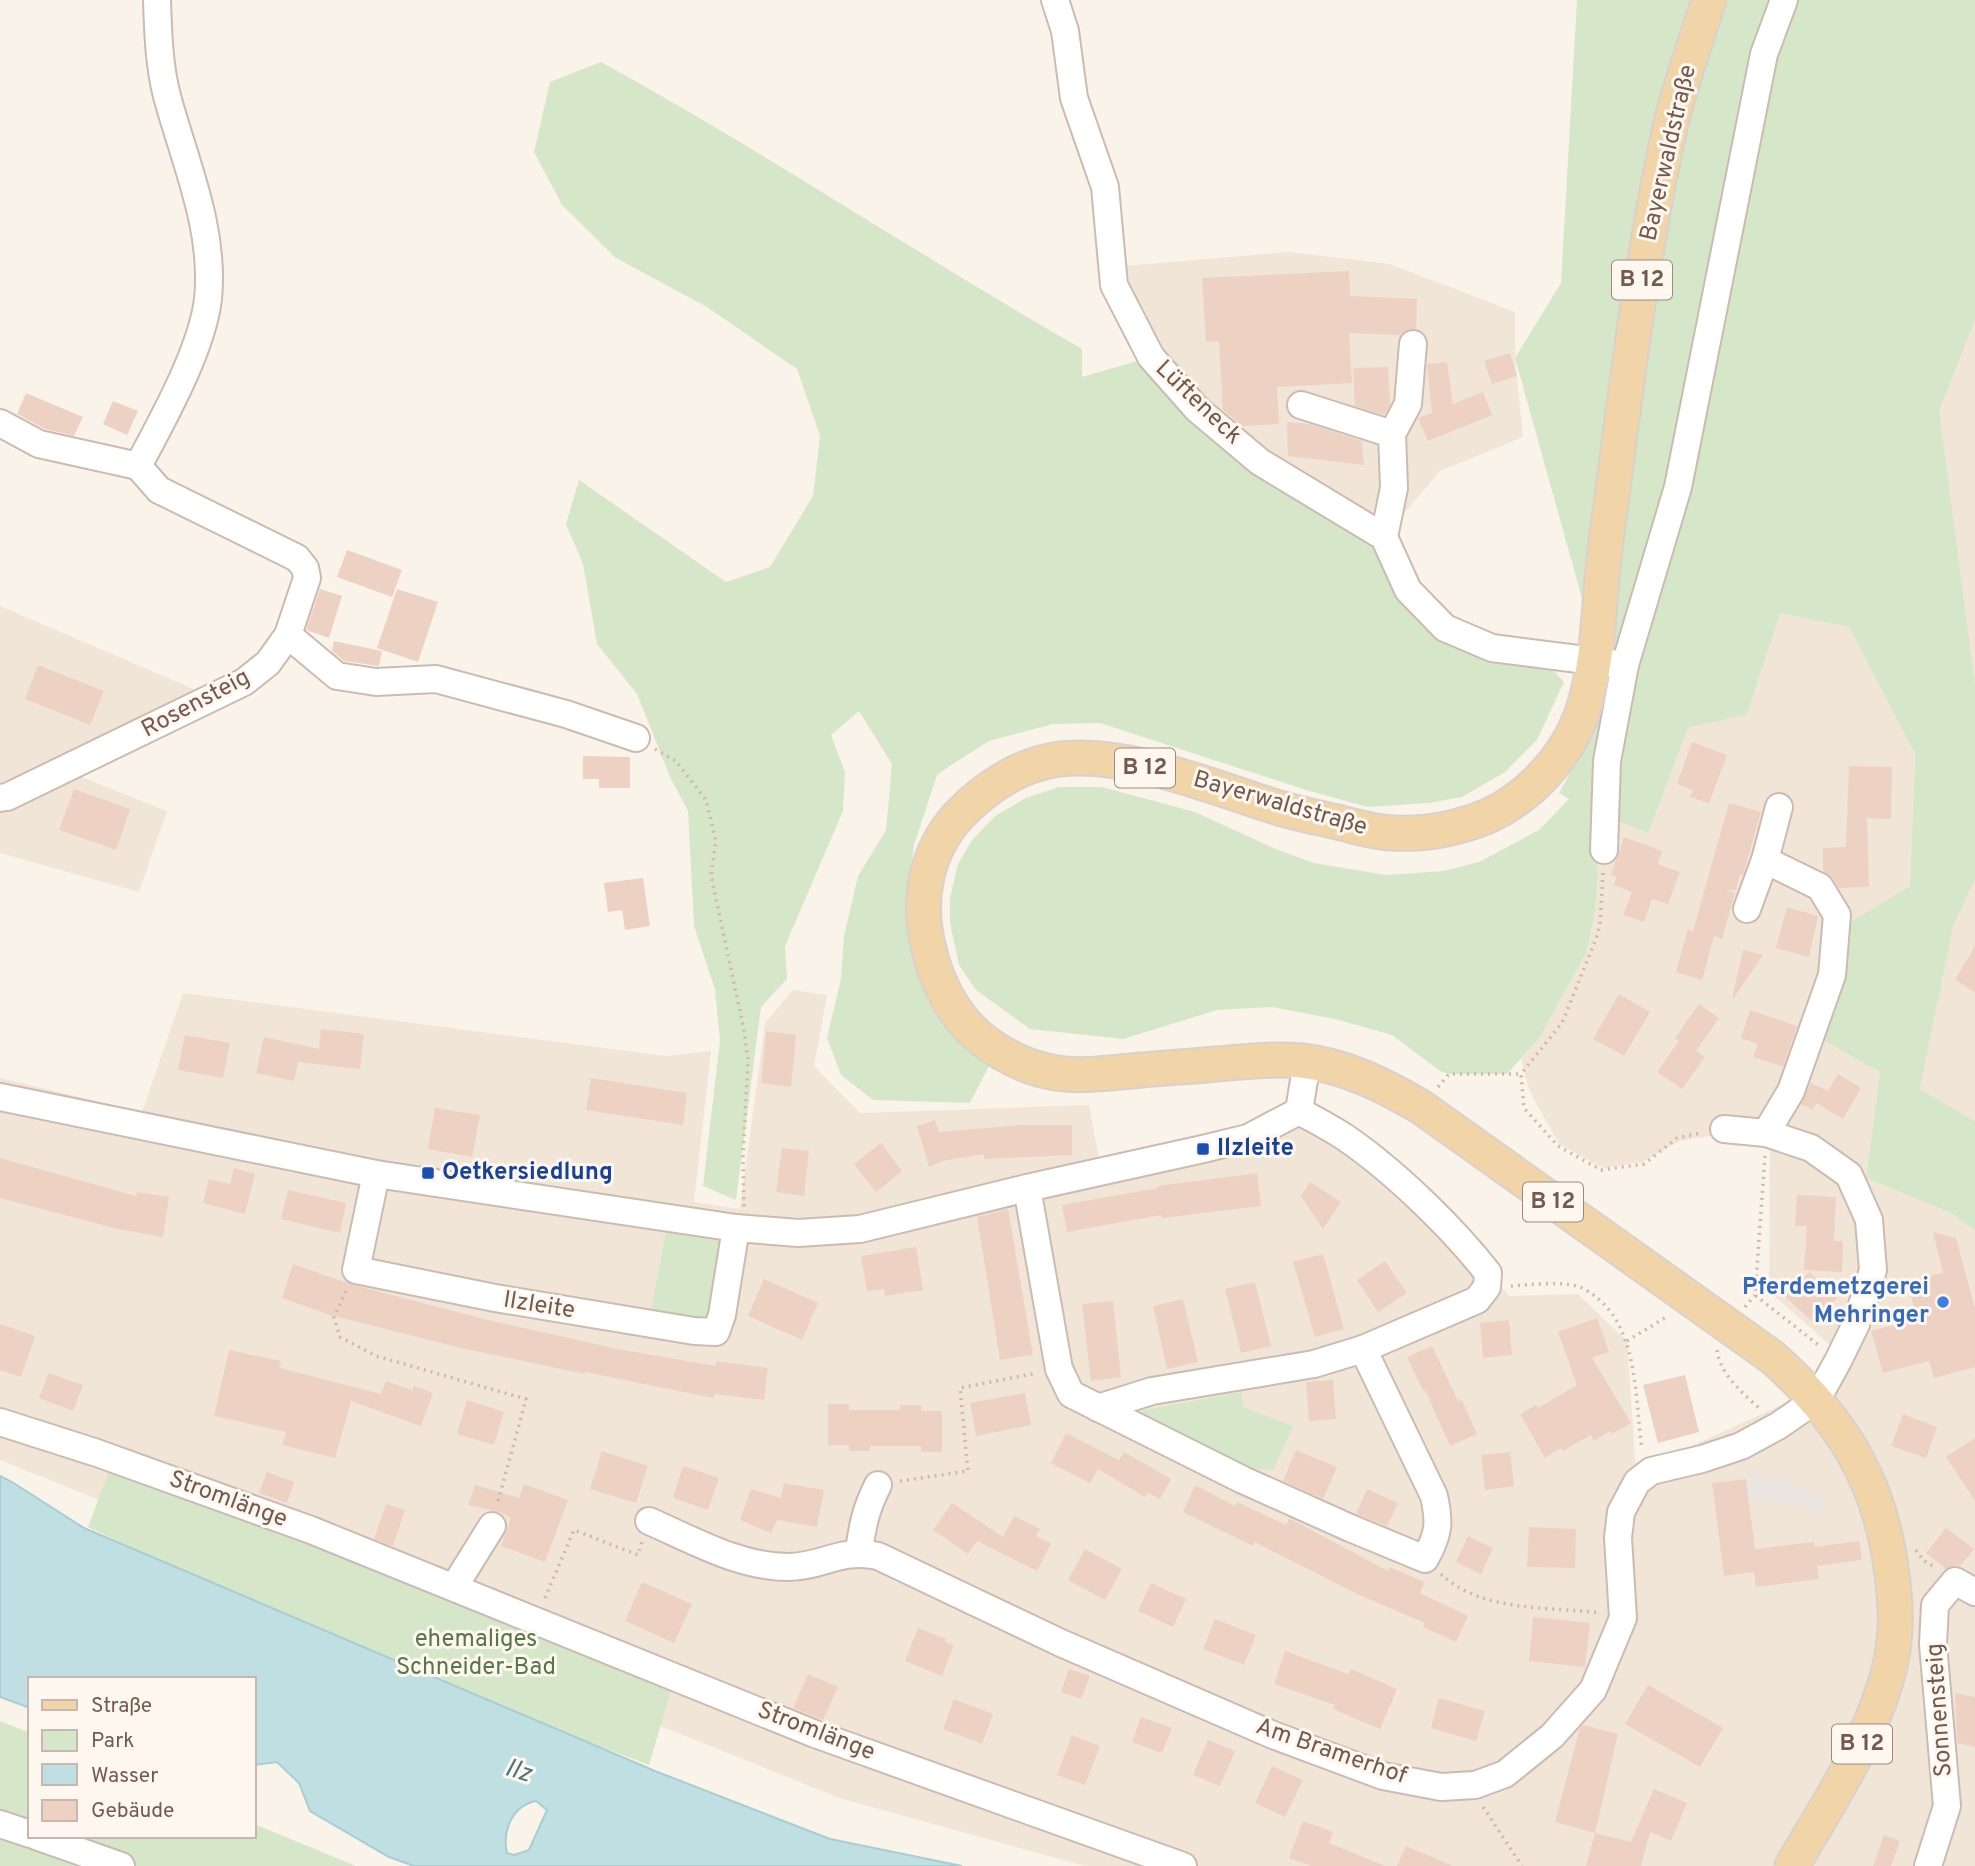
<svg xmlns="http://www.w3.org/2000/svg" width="1975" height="1866" font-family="Overpass,sans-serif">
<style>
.residential{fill:#f1e5d8}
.industrial{fill:#ece6e2}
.green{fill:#d6e7c9}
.water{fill:#bfdfe2;stroke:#a7ced3;stroke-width:2;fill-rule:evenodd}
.building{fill:#edd2c4}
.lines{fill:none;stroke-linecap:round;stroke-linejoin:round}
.minor-casing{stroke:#ccbbb0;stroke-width:30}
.major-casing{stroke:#d8d1ce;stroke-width:37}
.path{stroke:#d2b6a7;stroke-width:3.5;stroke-dasharray:2 5;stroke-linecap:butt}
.minor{stroke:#fff;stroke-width:26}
.major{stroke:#f2d4a9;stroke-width:33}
.transit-dot{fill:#1a4fb4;stroke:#fdf7ef;stroke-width:2.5}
.shop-dot{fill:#3f7fe0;stroke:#fdf7ef;stroke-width:2.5}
.labels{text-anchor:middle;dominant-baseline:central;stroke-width:6;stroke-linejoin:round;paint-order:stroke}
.shield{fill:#fdf7ef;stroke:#9c897f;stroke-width:2}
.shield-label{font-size:23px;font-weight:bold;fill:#735a4f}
.street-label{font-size:24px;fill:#735a4f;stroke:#fdf7ef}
.transit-label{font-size:24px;font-weight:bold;fill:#164399;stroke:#fdf7ef;text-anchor:start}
.shop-label{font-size:24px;font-weight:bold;fill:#366cbe;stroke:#fdf7ef;text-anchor:end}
.park-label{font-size:24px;fill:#587748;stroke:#fdf7ef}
.water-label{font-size:26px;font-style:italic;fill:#47767c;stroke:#fdf7ef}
</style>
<rect width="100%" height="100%" fill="#faf3e9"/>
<g class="residential">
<path d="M1289 252 1390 264 1515 312V358L1523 437 1440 471 1384 537 1260 462 1151 357 1112 267Z"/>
<path d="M1975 320V684L1938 411Z"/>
<path d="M0 606 203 693 67 771 167 811 139 892 0 853Z"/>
<path d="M1780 612 1849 627 1915 754 1910 886 1845 925 1880 1072 1866 1178 1951 1213 1975 1231V1866H1085L839 1798 0 1460V1078L142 1112 183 993 666 1056 711 1051 694 1202 740 1209 765 1023 793 990 827 995 814 1066 860 1113 1089 1105 1099 1158 1326 1108 1472 1262 1510 1296 1578 1294 1627 1341 1636 1471 1804 1395 1840 1354 1769 1291 1770 1139 1727 1133 1680 1141 1642 1162 1603 1168 1559 1144 1529 1090 1521 1059 1540 1037 1587 951 1595 911 1598 877 1593 811 1648 832 1688 728 1747 713Z"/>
<path d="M1975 879V1121L1920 1089 1953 927Z"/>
</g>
<path class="industrial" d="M1746 1472 1782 1480 1823 1497 1825 1513 1808 1514 1806 1504 1796 1506 1795 1502 1782 1504 1781 1500 1765 1503 1764 1499 1749 1501Z"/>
<g class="green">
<path d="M1577 0H1975V320L1939 411 1975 684V879L1953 927 1920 1089 1975 1121V1231L1951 1213 1866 1178 1880 1072 1823 1040 1845 925 1910 886 1915 754 1849 627 1780 613 1747 714 1688 728 1648 833 1594 811 1598 877 1595 911 1587 951 1540 1037 1507 1074H1449L1440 1071 1392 1035 1335 1019 1272 1007 1217 1010 1123 1039 1030 1029 976 990 959 965 950 923V898L958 864 972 840 995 816 1026 798 1059 787H1102L1195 812 1278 850 1314 863 1386 875 1444 871 1479 862 1539 830 1569 799 1559 793 1610 699 1515 358 1561 283Z"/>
<path d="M601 62C765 152 920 256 1082 349V377L1151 357 1197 409 1384 537 1445 628 1551 668 1564 682 1537 740 1505 772 1462 797 1429 803 1368 807 1303 789 1100 723 1053 724 989 741 948 767 937 775 914 845 907 910 990 1064 970 1103 873 1100 841 1075 827 1038 841 979 844 936 858 876 886 830 892 764 859 711 831 735 845 772 843 811 785 946 787 979 761 1007 736 1200 703 1186 720 1040 715 990 694 926 688 811 671 779 637 694 597 644 583 564 566 524 579 480 726 582 770 567 813 496 820 436 797 369 707 307 616 258 562 205 534 152 550 82Z"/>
<path d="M666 1232 725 1242 709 1328 650 1316Z"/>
<path d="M1241 1392 1243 1407 1293 1426 1273 1470 1251 1468 1135 1412Z"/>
<path d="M109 1471 252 1517 671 1690 649 1765 463 1694 277 1616 88 1527Z"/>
<path d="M0 1721 30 1733V1836H254V1824L356 1866H0Z"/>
</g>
<path class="water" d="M0 1476 12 1482 84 1528 655 1771 830 1839 962 1866H414L389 1857 310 1811 299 1783 277 1762 254 1765V1679H30V1708L0 1697ZM536 1801 547 1810 529 1850 514 1855 507 1853C502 1831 512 1806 536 1801Z"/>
<g class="building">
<path d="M1349 271 1350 296 1417 299 1416 329 1407 330 1400 335 1349 333 1352 383 1277 387 1279 424 1242 426 1223 410 1219 341 1206 342 1202 278Z"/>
<path d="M1510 353 1517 376 1492 384 1484 361Z"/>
<path d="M1447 362 1453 404 1483 392 1492 415 1428 441 1418 418 1432 413 1427 364Z"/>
<path d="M1388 367 1390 405 1384 415 1355 406 1353 368Z"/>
<path d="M26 393 83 417 74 436 45 429 17 414Z"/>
<path d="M113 401 138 411 127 435 103 424Z"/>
<path d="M1287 422 1310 424 1362 441 1364 465 1288 456Z"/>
<path d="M347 550 402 570 392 597 337 577Z"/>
<path d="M320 589 342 596 329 638 306 630Z"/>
<path d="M397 589 438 602 418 662 377 648Z"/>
<path d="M334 641 382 651 379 666 344 661 332 651Z"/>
<path d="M38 665 104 691 90 725 25 699Z"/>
<path d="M1692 742 1727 755 1709 803 1690 797 1693 790 1677 784Z"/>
<path d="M583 756 630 757V788H599V779H583Z"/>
<path d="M1849 766 1892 767 1891 819 1867 818 1869 887 1839 888 1833 878 1823 871V848L1846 847Z"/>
<path d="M74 789 130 809 116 850 59 830Z"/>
<path d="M1729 803 1761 812 1743 875 1740 874 1736 890H1725L1735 893 1722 939 1714 936 1702 980 1676 972 1688 929 1693 931Z"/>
<path d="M1624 837 1662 851 1658 864 1680 872 1668 904 1652 899 1644 922 1623 915 1632 892 1614 885 1617 877 1611 875Z"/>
<path d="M643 878 650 926 625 930 622 910 608 912 604 883Z"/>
<path d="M1787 907 1818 916 1809 957 1776 948Z"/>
<path d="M1975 946V992L1955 980Z"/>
<path d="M1743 950 1763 955 1733 999H1732Z"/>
<path d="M1619 994 1650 1012 1624 1056 1593 1039Z"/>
<path d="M1699 1004 1719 1018 1696 1051 1705 1057 1682 1089 1657 1072 1679 1041 1675 1038Z"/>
<path d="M1750 1010 1797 1026 1783 1067 1753 1057 1758 1044 1741 1038Z"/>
<path d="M321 1029 364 1034 360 1069 298 1062 294 1081 256 1073 264 1037 319 1049Z"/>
<path d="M766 1031 796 1035 791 1087 761 1083Z"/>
<path d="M185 1035 230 1043 223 1078 178 1070Z"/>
<path d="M1838 1074 1861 1088 1843 1119 1816 1103 1813 1110 1801 1104 1811 1083 1828 1091Z"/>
<path d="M591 1078 687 1093 683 1125 586 1110Z"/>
<path d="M435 1108 480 1115 472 1157 428 1149Z"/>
<path d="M935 1120 939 1132 1020 1125H1072V1155L984 1159V1154L942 1161 929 1167 917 1126Z"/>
<path d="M881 1143 902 1171 876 1192 854 1164Z"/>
<path d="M782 1148 809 1151 804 1196 776 1192Z"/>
<path d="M0 1158 136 1196 137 1192 169 1197 163 1237 118 1229 0 1198Z"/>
<path d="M234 1168 255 1174 245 1214 203 1203 209 1179 230 1184Z"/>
<path d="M1257 1173 1261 1206 1162 1218 1161 1215 1067 1232 1062 1205 1158 1188V1186Z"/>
<path d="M1310 1182 1341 1202 1323 1229 1301 1196Z"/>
<path d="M288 1190 346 1203 340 1233 281 1219Z"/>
<path d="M1797 1195 1836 1197 1834 1241H1843L1842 1272 1804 1270 1807 1226H1795Z"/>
<path d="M1008 1209 1033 1355 1000 1360 977 1217Z"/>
<path d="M1933 1232 1956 1238 1975 1309V1367L1934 1378 1929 1361 1883 1373 1871 1331 1917 1319 1911 1296 1915 1295 1911 1281 1943 1273Z"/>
<path d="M916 1247 923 1290 885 1296 884 1289 867 1291 861 1256Z"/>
<path d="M1323 1254 1344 1329 1315 1337 1293 1262Z"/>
<path d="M1385 1261 1407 1293 1378 1312 1357 1280Z"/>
<path d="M293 1264 353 1285 492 1321 618 1349 715 1366 716 1361 768 1368 764 1400 715 1394 713 1398 585 1372V1374L457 1347 330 1315 282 1298Z"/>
<path d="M1809 1272 1837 1298 1813 1322 1785 1297Z"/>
<path d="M764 1279 818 1303 802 1340 748 1316Z"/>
<path d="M1255 1282 1271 1346 1241 1353 1225 1289Z"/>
<path d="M1183 1299 1198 1362 1167 1369 1153 1306Z"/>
<path d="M1113 1301 1121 1377 1091 1381 1082 1304Z"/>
<path d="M1597 1318 1609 1352 1592 1358 1631 1423 1612 1434 1610 1431 1594 1441 1591 1435 1563 1451 1561 1448 1545 1458 1520 1414 1536 1405 1538 1408 1577 1385 1558 1332Z"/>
<path d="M1509 1320 1512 1355 1483 1358 1480 1323Z"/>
<path d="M0 1324 35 1336 21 1377 0 1370Z"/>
<path d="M1432 1346 1458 1401 1462 1400 1477 1434 1450 1446 1425 1390 1423 1391 1407 1357Z"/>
<path d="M229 1350 281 1361 280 1368 381 1394 386 1381 412 1390 414 1386 433 1393 421 1426 351 1401 335 1458 282 1445 286 1432 214 1416Z"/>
<path d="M49 1373 83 1385 73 1411 39 1398Z"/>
<path d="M1685 1375 1699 1432 1658 1443 1643 1385Z"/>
<path d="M1333 1380 1336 1419 1309 1421 1306 1382Z"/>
<path d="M1025 1393 1031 1425 976 1436 970 1403Z"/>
<path d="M467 1400 504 1412 494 1445 457 1434Z"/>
<path d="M828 1404H849V1410H900V1405H921V1411H942V1452H921V1446H870V1451H849V1445H828Z"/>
<path d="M1903 1414 1937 1427 1926 1458 1891 1446Z"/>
<path d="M1066 1433 1119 1460 1124 1452 1171 1479 1160 1499 1148 1493 1145 1497 1098 1469 1090 1483 1051 1463Z"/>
<path d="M1975 1438V1501L1946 1457Z"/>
<path d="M1296 1450 1337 1467 1323 1499 1283 1481Z"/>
<path d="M602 1451 648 1466 636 1503 590 1489Z"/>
<path d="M1510 1452 1514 1486 1485 1490 1481 1455Z"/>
<path d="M683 1466 719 1478 708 1510 673 1498Z"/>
<path d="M267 1472 294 1482 287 1503 259 1493Z"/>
<path d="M1746 1479 1755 1549 1814 1542 1815 1547 1859 1541 1862 1560 1817 1566 1819 1579 1756 1587 1754 1572 1724 1576 1712 1483Z"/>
<path d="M784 1483 824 1490 817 1527 777 1520 771 1533 740 1520 751 1489 781 1498Z"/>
<path d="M524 1484 568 1500 545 1562 501 1546 511 1518 500 1512 468 1505 475 1485 519 1498Z"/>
<path d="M1195 1485 1235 1506 1237 1502 1286 1525 1289 1518 1388 1571 1389 1567 1425 1582 1420 1593 1468 1616 1456 1642 1423 1627 1425 1623 1357 1594 1255 1542 1253 1546 1183 1512Z"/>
<path d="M1367 1489 1398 1503 1387 1526 1356 1514Z"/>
<path d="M952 1503 1003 1537 1014 1516 1040 1529 1036 1536 1051 1543 1037 1571 977 1541 968 1554 933 1530Z"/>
<path d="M386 1504 405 1510 393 1546 374 1539Z"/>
<path d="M1529 1527 1576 1529 1575 1568 1527 1567Z"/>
<path d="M1946 1528 1974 1549 1960 1566 1955 1565 1946 1569 1926 1553Z"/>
<path d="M1468 1536 1493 1548 1481 1574 1456 1562Z"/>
<path d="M1085 1549 1122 1569 1105 1600 1068 1580Z"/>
<path d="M642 1582 692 1604 674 1643 625 1621Z"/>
<path d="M1151 1583 1186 1599 1173 1627 1138 1611Z"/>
<path d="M1533 1617 1590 1623 1585 1667 1529 1661Z"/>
<path d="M1215 1619 1256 1635 1244 1665 1203 1649Z"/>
<path d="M918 1628 946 1639 945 1642 954 1645 942 1676 905 1661Z"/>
<path d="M1285 1651 1348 1674 1351 1669 1397 1689 1380 1729 1333 1709 1335 1705 1274 1684Z"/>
<path d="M1069 1669 1090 1676 1081 1699 1061 1692Z"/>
<path d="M808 1674 838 1687 823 1720 793 1708Z"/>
<path d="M1648 1685 1723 1728 1700 1767 1625 1724Z"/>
<path d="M1955 1693 1975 1697V1747L1957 1743Z"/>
<path d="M1439 1698 1485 1711 1476 1741 1431 1728Z"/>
<path d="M954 1699 993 1714 982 1744 943 1729Z"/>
<path d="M1141 1717 1172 1728 1162 1753 1132 1742Z"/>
<path d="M1583 1725 1618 1734 1595 1833 1555 1822 1580 1728Z"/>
<path d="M1072 1735 1100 1746 1085 1785 1057 1775Z"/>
<path d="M1208 1740 1235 1751 1220 1786 1193 1775Z"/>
<path d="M1272 1766 1303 1780 1285 1817 1255 1803Z"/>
<path d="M1654 1789 1687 1803 1671 1841 1650 1832 1641 1866H1586L1595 1833 1631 1842Z"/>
<path d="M1303 1821 1333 1832 1329 1843 1385 1866H1311L1289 1858Z"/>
<path d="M1884 1835 1900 1841 1891 1866H1873Z"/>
<path d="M1406 1846 1453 1866H1397Z"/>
</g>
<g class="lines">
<g class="minor-casing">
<g id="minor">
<path d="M1055 0 1065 31 1074 98 1105 187 1114 285 1151 357 1197 409 1260 462 1384 537 1408 590 1445 628 1492 648 1625 665 1678 487 1764 54 1784 0"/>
<path d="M1301 405 1392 434"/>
<path d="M0 423 39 444 138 466"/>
<path d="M138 466C162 421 202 350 208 299 215 228 185 163 167 96 159 66 158 31 157 0"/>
<path d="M1384 537 1394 488 1392 434 1408 404 1413 344"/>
<path d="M288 635 337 676 376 682 436 679 566 714 636 738"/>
<path d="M0 798 7 797 244 682 268 663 288 635 307 578 305 568 297 558 159 490 138 466"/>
<path d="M1604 850 1607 761 1625 665"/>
<path d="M1765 860 1820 887 1837 915 1832 975 1791 1091 1766 1133"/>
<path d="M1747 909 1765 860 1779 807"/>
<path d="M0 1097 376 1174 736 1228 798 1233 860 1229 1027 1188 1203 1149 1248 1138 1299 1111 1307 1062"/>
<path d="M376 1174 356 1270 495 1298 694 1331 716 1332 722 1315 736 1228"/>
<path d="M1027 1188 1059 1369 1071 1394 1243 1480 1350 1528 1425 1559C1439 1534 1440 1523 1434 1496L1363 1349"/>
<path d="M1098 1408 1152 1391 1314 1364 1363 1349 1477 1300 1487 1287 1488 1273C1452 1227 1394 1171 1346 1138 1331 1128 1315 1120 1299 1111"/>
<path d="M0 1422 97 1453 311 1530 815 1734 1183 1866"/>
<path d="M649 1521C693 1540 739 1567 788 1567 823 1567 839 1548 878 1556L1061 1643 1273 1735 1383 1776 1441 1787 1475 1785 1505 1774 1552 1736 1593 1690 1623 1618 1618 1538 1621 1512 1637 1482 1651 1471 1702 1459 1741 1446 1778 1426 1817 1399 1838 1361 1856 1324 1873 1270 1869 1220 1849 1175 1811 1148 1766 1133 1724 1129"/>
<path d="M859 1552C862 1527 866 1508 878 1485"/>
<path d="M454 1587 492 1526"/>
<path d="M0 1824 30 1834"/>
<path d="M36 1836 121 1866"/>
<path d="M1928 1866 1947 1806 1933 1644 1935 1605 1955 1581 1975 1592"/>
</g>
</g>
<g class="major-casing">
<path id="major" d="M1709 0C1696 41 1681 82 1671 123 1647 231 1632 341 1618 451 1613 490 1607 529 1603 568 1598 618 1598 668 1581 716 1565 759 1529 797 1488 816 1460 828 1425 835 1394 833 1376 833 1359 827 1341 823 1320 818 1299 814 1279 808 1214 788 1128 751 1060 759 1021 764 986 787 959 815 926 851 917 899 928 945 935 979 952 1014 979 1037 1001 1055 1027 1068 1056 1073 1080 1077 1106 1073 1131 1071 1159 1068 1188 1067 1216 1064 1244 1062 1273 1058 1302 1061 1346 1066 1383 1085 1421 1107L1772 1357C1842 1419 1881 1482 1892 1575 1897 1612 1897 1645 1886 1681 1866 1747 1827 1806 1792 1866"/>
</g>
<g class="path">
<path d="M655 749 676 761 706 800 716 841 711 875 744 1030 748 1061 743 1156 744 1207"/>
<path d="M1603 873 1600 925 1596 939 1562 1023 1521 1074 1524 1108 1558 1146 1601 1170 1644 1164 1677 1138 1701 1133"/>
<path d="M1438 1087 1449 1074H1521"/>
<path d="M1765 1156 1755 1295 1821 1347"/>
<path d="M1511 1286C1529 1285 1565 1280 1582 1288 1640 1317 1634 1395 1642 1449"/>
<path d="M346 1291 334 1317 340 1337 376 1356 526 1399 497 1505"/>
<path d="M1745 1307 1755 1295"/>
<path d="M1627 1341 1668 1316"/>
<path d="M1717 1350C1720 1375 1743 1393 1761 1410"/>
<path d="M900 1481 968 1471 960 1388 1037 1373"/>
<path d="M1916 1550 1923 1560 1936 1568"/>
<path d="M1441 1574C1482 1613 1548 1606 1600 1613"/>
<path d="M545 1598 574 1530 638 1555 642 1542"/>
<path d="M1483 1807 1522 1866"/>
</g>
<use href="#minor" class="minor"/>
<use href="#major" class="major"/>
</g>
<g class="transit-dot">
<rect x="1196" y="1142" width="14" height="14" rx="3.5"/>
<rect x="421" y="1166" width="14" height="14" rx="3.5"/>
</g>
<circle class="shop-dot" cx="1943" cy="1302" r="7"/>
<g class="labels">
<g class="shield">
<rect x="1612" y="260.5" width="60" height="39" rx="5"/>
<rect x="1115" y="748.5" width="60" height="39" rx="5"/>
<rect x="1523" y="1182.5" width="60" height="39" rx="5"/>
<rect x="1832" y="1724.5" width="60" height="39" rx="5"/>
</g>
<g class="shield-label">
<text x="1642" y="280">B 12</text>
<text x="1145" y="768">B 12</text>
<text x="1553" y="1202">B 12</text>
<text x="1862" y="1744">B 12</text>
</g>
<g class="street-label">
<text transform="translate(1669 153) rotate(-77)">Bayerwaldstraße</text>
<text transform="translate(1198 403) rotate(44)">Lüfteneck</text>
<text transform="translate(196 704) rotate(-28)">Rosensteig</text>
<text transform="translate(1280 804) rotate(16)">Bayerwaldstraße</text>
<text transform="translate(539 1306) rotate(9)">Ilzleite</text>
<text transform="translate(228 1500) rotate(20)">Stromlänge</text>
<text transform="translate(1940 1710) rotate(-94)">Sonnensteig</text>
<text transform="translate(816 1732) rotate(21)">Stromlänge</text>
<text transform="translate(1331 1752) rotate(19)">Am Bramerhof</text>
</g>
<g class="transit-label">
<text x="1217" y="1149">Ilzleite</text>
<text x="442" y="1173">Oetkersiedlung</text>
</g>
<g class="shop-label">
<text x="1929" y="1288">Pferdemetzgerei<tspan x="1929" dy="28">Mehringer</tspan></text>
</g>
<g class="park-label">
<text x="476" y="1640">ehemaliges<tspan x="476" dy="28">Schneider-Bad</tspan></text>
</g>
<g class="water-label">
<text transform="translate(518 1772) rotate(18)">Ilz</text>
</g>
</g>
<rect x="28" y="1677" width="228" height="161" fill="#fdf7ef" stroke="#c6b8af" stroke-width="2"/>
<rect x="42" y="1700" width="35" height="10" fill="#f2d4a9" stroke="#c6b8af" stroke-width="2"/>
<text x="91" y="1712" font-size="21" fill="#735a4f">Straße</text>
<rect x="42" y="1730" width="35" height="21" fill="#d6e7c9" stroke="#c6b8af" stroke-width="2"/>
<text x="91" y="1747" font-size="21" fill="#735a4f">Park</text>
<rect x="42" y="1764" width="35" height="21" fill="#bfdfe2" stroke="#c6b8af" stroke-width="2"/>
<text x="91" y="1782" font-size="21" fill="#735a4f">Wasser</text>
<rect x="42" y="1800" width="35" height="21" fill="#edd2c4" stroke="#c6b8af" stroke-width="2"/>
<text x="91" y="1817" font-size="21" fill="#735a4f">Gebäude</text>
</svg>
